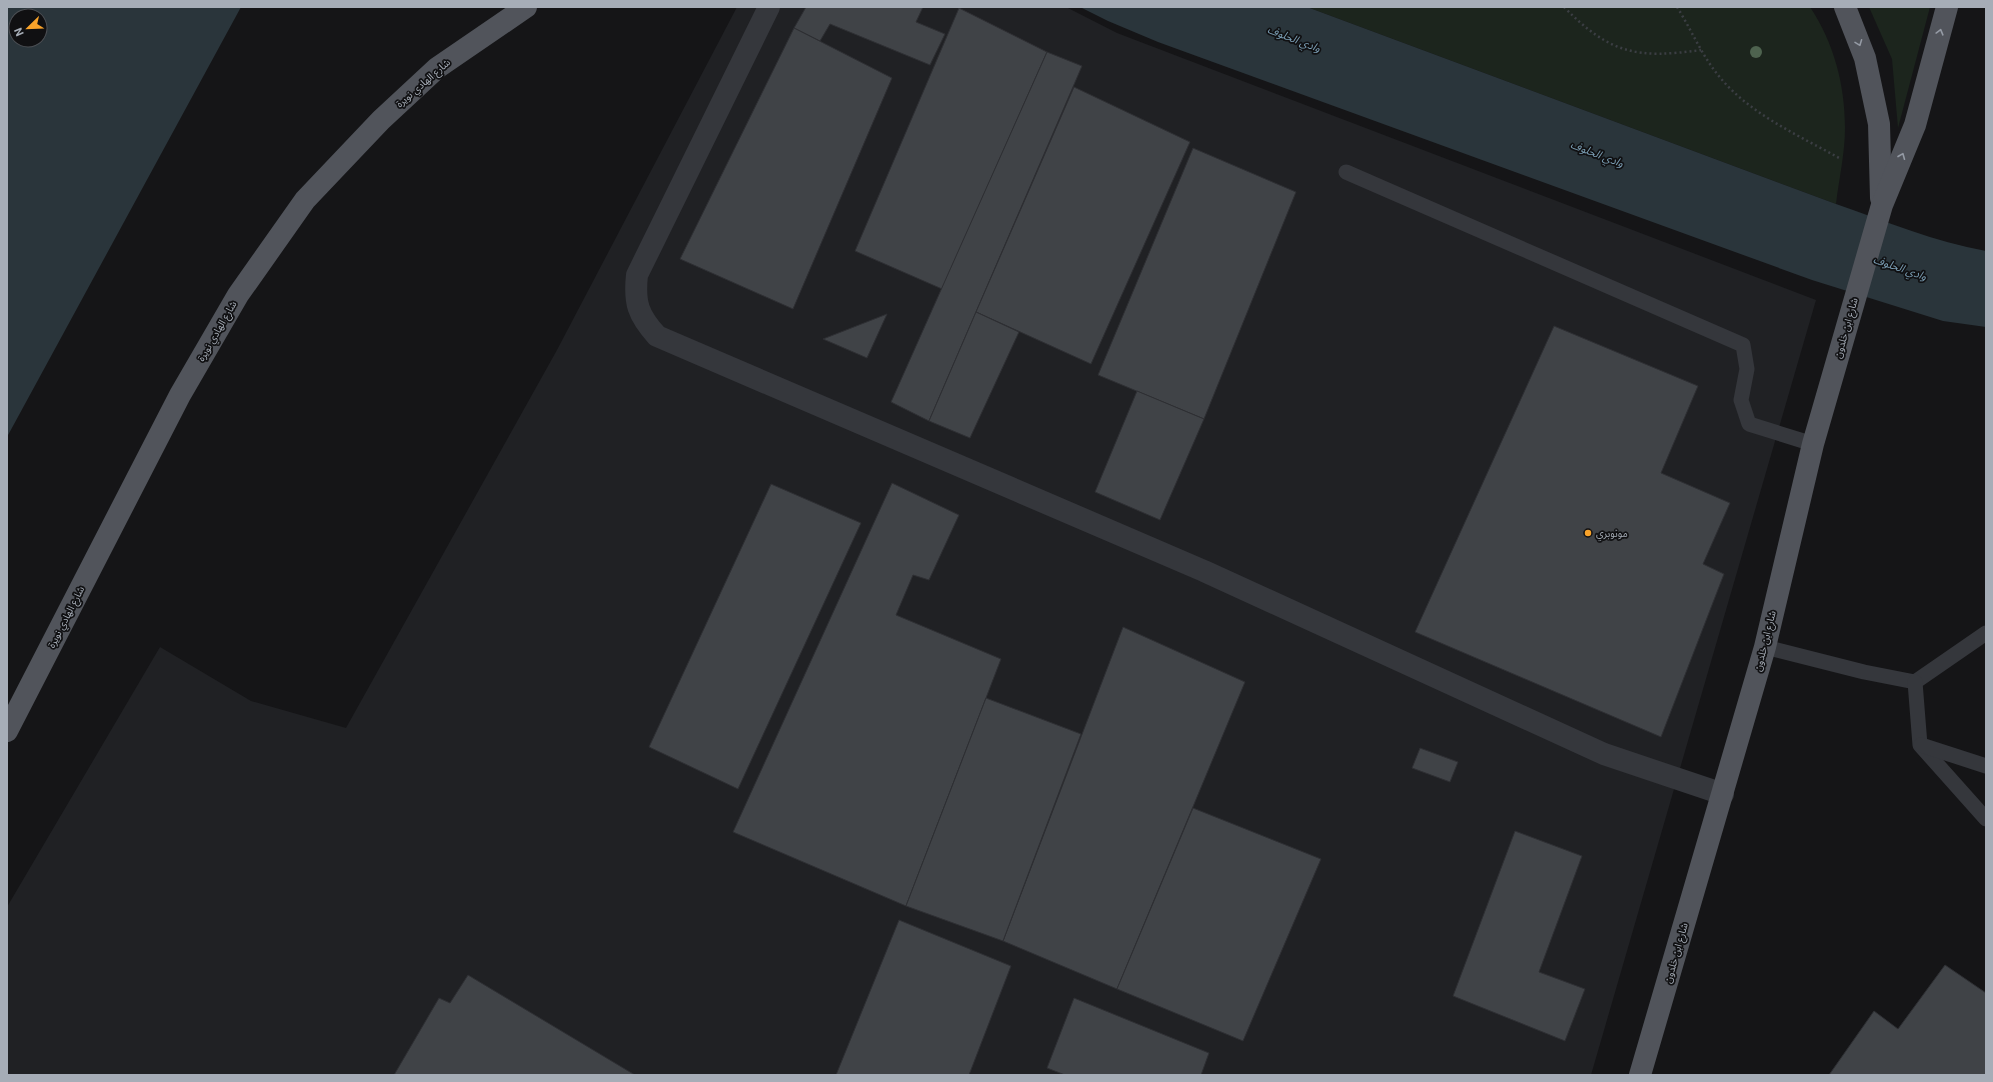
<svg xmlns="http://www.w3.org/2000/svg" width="1993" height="1082" font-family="Roboto,'Noto Sans Arabic',sans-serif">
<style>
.built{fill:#202124}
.green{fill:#1c251d}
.water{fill:#2a353b;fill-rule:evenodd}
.building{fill:#404347;stroke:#2e2f33}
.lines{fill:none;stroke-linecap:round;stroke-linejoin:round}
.path{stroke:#3b3e43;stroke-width:2.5;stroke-dasharray:2 3;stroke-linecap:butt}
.lane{stroke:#35373c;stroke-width:15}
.street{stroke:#35373c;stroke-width:22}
.primary{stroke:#51545b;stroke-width:22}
.tree{fill:#4e634f}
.oneway{stroke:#959ba5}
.poi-dot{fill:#f9a32a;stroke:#101012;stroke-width:1.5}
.labels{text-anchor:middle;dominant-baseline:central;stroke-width:3.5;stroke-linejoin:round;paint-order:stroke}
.street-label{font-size:10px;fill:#a6adb7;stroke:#101012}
.poi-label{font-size:10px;fill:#a6adb7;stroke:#101012;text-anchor:start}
.water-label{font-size:11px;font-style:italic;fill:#7b9eb4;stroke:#101012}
</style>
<rect width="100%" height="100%" fill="#151517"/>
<path class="built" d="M737 7H1066L1117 33 1816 300 1591 1075H7V907L160 647 251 701 346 728 557 350Z"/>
<g class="green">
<path d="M1307 7H1810C1834 43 1845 85 1845 128 1845 153 1839 179 1836 204Z"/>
<path d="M1869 7H1930L1898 128 1892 59Z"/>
</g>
<g class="water">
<path d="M7 7H241L7 437ZM16 16H40V40H16Z"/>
<path d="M1080 7H1307L1836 204C1885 221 1935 242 1986 251V327L1943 321 1812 280 1158 42 1108 21Z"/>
</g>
<g class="building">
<path d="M806 7H923L916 22 945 34 930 65 830 24 820 41 794 28Z"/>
<path d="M959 8 1047 52 942 289 855 251Z"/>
<path d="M794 28 892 78 793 309 680 259Z"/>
<path d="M1047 52 1082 66 929 421 891 402Z"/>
<path d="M1074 87 1190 142 1091 364 976 312Z"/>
<path d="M1193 148 1296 192 1204 419 1098 375Z"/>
<path d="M976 312 1019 332 970 438 929 421Z"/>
<path d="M887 314 867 358 823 339Z"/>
<path d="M1554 326 1698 386 1661 473 1730 503 1703 564 1724 574 1661 737 1415 632Z"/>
<path d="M1137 391 1204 419 1160 520 1095 492Z"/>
<path d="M892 483 959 515 929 580 913 575 896 615 1001 659 906 906 733 832Z"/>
<path d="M771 484 861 523 738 789 649 747Z"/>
<path d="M1123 627 1245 682 1117 989 1003 941Z"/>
<path d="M986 698 1081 734 1003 941 906 906Z"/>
<path d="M1420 748 1458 762 1450 782 1412 768Z"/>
<path d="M1193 808 1321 859 1243 1041 1117 989Z"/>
<path d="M1515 831 1582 856 1539 972 1585 989 1565 1041 1453 996Z"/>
<path d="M899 920 1011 966 969 1075H836Z"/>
<path d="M1945 965 1986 993V1075H1829L1874 1011 1898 1029Z"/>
<path d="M468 975 635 1075H394L439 998 450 1003Z"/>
<path d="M1074 998 1209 1053 1201 1075H1065L1047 1068Z"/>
</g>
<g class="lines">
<g class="path">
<path d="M1564 7C1610 54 1637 59 1701 50"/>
<path d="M1677 7C1691 29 1701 54 1718 75 1749 114 1798 135 1841 159"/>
</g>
<g class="lane">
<path d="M1346 172 1743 345 1747 369 1741 400 1749 424 1813 444"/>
<path d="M1765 647 1864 672 1915 682 1986 633"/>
<path d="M1915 682 1920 745 1986 819"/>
<path d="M1921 745 1986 766"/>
</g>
<path class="street" d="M769 7 637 275C634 303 638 315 657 336L1204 571 1604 754 1723 794"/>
<g class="primary">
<path d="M1845 7 1865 58 1879 124 1881 198"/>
<path d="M7 731 180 395 238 295 305 200 381 120 437 68 526 7"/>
<path d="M1640 1075 1765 647 1813 444 1882 205 1915 125 1947 7"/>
</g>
</g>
<circle class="tree" cx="1756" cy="52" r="6"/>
<defs><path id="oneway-chevron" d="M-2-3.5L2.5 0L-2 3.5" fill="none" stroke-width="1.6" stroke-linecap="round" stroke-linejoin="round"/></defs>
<g class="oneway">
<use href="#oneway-chevron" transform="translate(1940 32) rotate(-75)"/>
<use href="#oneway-chevron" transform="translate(1859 43) rotate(69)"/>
<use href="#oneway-chevron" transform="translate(1902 156) rotate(-68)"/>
</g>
<circle class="poi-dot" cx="1588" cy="533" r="4"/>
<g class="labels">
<g class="street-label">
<text transform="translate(423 83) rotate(-41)">شارع الهادي نويرة</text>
<text transform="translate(1846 328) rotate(-74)">شارع ابن خلدون</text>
<text transform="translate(217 331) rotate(-60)">شارع الهادي نويرة</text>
<text transform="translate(66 617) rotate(-63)">شارع الهادي نويرة</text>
<text transform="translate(1765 641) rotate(-76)">شارع ابن خلدون</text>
<text transform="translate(1676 953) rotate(-74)">شارع ابن خلدون</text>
</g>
<g class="poi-label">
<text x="1596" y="533">مونوبري</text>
</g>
<g class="water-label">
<text transform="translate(1294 39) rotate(21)">وادي الحلوف</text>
<text transform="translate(1597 154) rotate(21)">وادي الحلوف</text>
<text transform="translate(1900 268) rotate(19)">وادي الحلوف</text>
</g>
</g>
<rect width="1993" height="1082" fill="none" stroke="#a6adb7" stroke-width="16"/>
<g transform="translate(28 28) rotate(247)"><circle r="19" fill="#101012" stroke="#4c4f54"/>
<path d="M0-3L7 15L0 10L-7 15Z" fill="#f9a32a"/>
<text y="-6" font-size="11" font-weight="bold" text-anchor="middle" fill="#a6adb7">N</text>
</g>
</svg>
